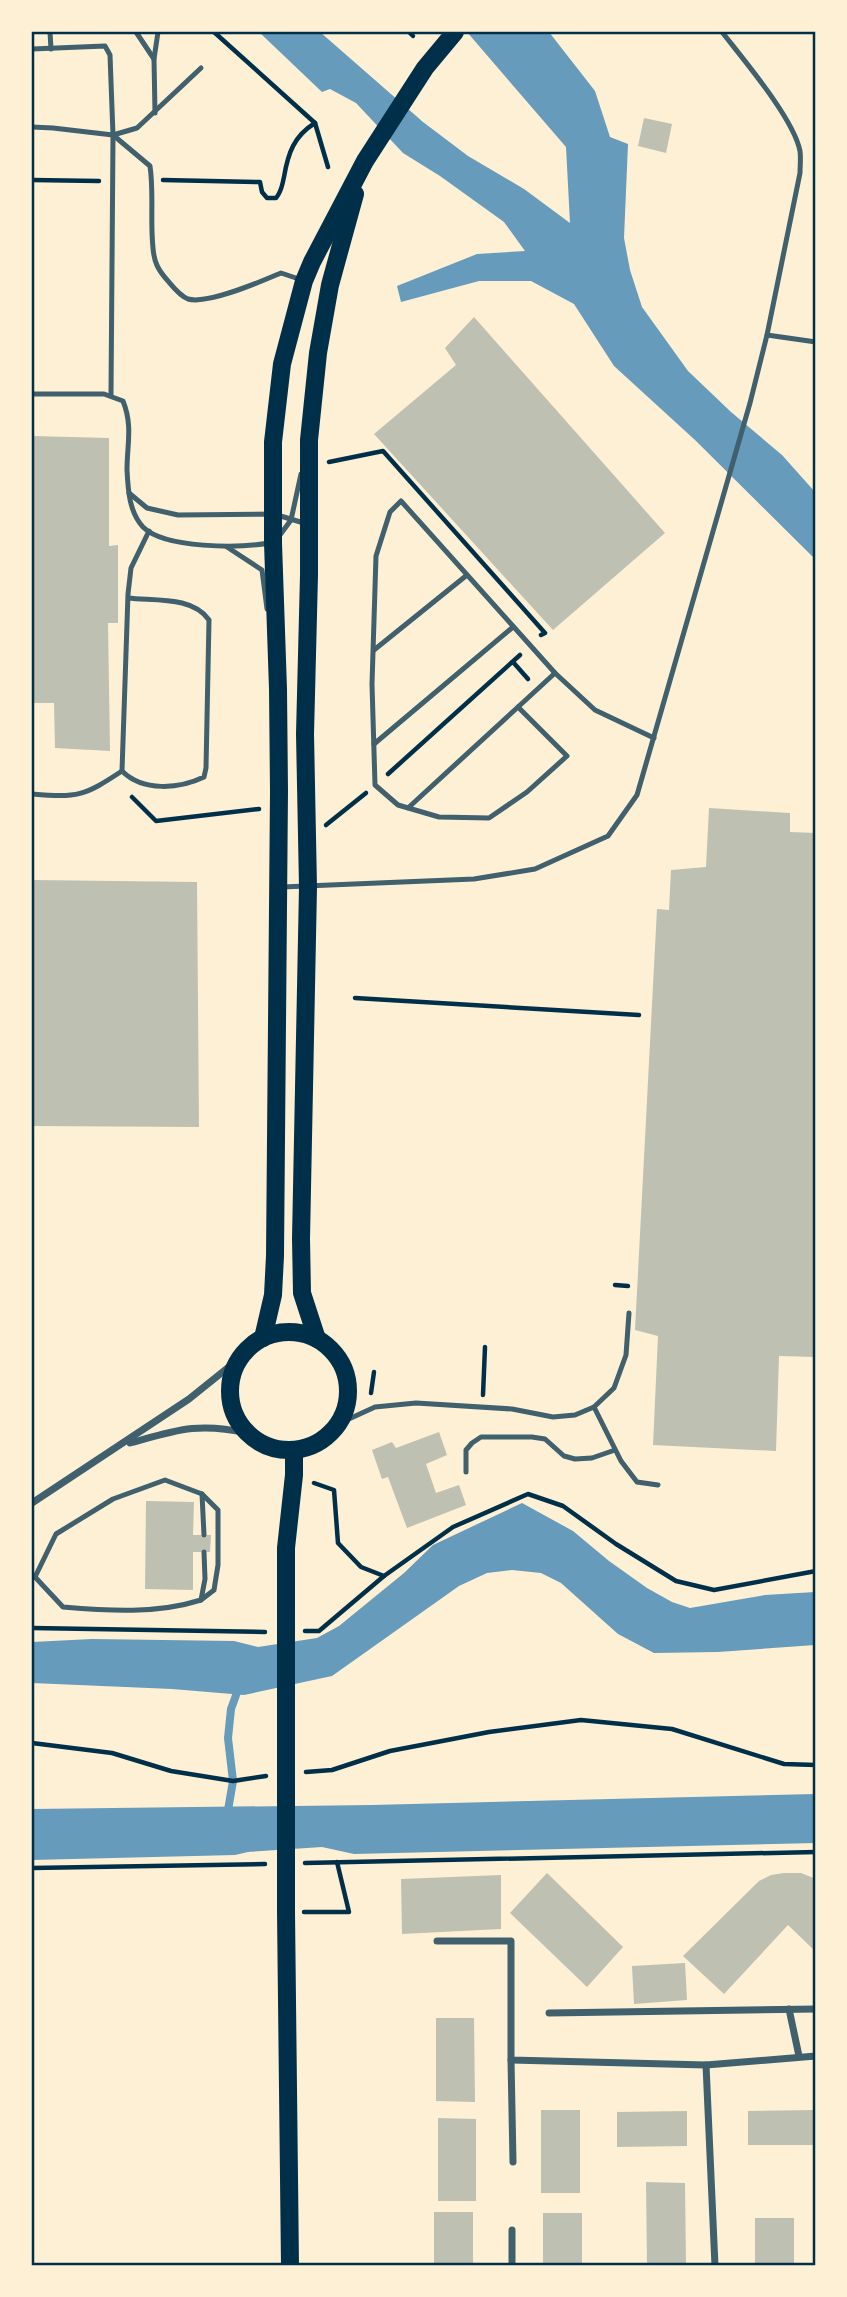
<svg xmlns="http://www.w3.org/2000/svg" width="847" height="2297" font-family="'Archivo Narrow',sans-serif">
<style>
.water{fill:#669bbc}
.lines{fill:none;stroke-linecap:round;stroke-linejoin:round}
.stream{stroke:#669bbc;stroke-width:8}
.building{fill:#bec0b2}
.path{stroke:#003049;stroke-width:4.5}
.service{stroke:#3f606c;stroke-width:5}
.minor{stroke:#3f606c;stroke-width:7}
.primary{stroke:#003049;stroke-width:18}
.neatline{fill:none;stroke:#003049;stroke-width:2.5}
</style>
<rect width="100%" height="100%" fill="#fdf0d5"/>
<g class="water">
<path d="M259 32H320L423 122 468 156 524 189 570 223 566 147 467 32H549L595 91 610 137 628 144 624 238 630 270 642 307 688 371 731 412 782 455 815 492V559L695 440 614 366 574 304 531 281H479L401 302 397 286 477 254 525 251 504 222 440 176 403 153 356 103 330 89 322 92Z"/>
<path d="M522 1503 573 1531 609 1561 647 1588 672 1602 690 1608 765 1595 815 1592V1645L718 1652 654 1653 618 1634 561 1583 541 1573 512 1570 487 1573 459 1586 332 1676 244 1695 172 1689 32 1683V1642L92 1639 234 1641 258 1647 317 1638 339 1626 404 1573 433 1545Z"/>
<path d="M815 1794 816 1843 354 1854 322 1847 248 1852 235 1855 32 1860V1809L372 1805Z"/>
</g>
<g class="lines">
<path class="stream" d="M227 1816 233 1781 228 1738 231 1709 239 1687"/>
</g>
<g class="building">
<path d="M644 118 672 124 666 153 638 146Z"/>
<path d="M474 317 665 533 553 630 374 434 456 365 445 348Z"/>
<path d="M32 436 109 438V546L118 545V623H108L110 751 55 748 54 703H32Z"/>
<path d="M709 808 790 813V832L816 833V1357L779 1356 776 1451 653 1445 658 1336 635 1330 657 909 669 910 671 870 706 867Z"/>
<path d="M32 880 197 882 199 1127 32 1126Z"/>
<path d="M439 1432 447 1455 426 1464 436 1493 459 1485 466 1505 407 1528 388 1477 382 1479 372 1450 392 1442 396 1448Z"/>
<path d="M146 1501 194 1502 193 1535H211L210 1552H193V1590L145 1589Z"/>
<path d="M547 1873 623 1947 587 1987 510 1913Z"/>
<path d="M784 1873H801L816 1879V1952L788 1925 724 1994 683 1956 759 1881 771 1875Z"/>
<path d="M501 1875V1929L402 1934 401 1879Z"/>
<path d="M685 1963 687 2000 634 2004 632 1966Z"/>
<path d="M436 2018H474L475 2102 436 2101Z"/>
<rect x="541" y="2110" width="39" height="83"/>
<path d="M816 2110V2145H748V2111Z"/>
<path d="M687 2111V2146L617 2147V2112Z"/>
<path d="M438 2118 476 2119V2201H438Z"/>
<path d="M646 2182 685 2183 686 2266H647Z"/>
<rect x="434" y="2212" width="39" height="54"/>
<rect x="543" y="2213" width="39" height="53"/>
<rect x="755" y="2218" width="39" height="48"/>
</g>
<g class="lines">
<g class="path">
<path d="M214 32 315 123 328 167"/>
<path d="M409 32 413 36"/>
<path d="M32 180 99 181"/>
<path d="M163 180 260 182 262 192 267 198H276C282 191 282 185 284 177 288 153 294 136 315 123"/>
<path d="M329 462 383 451 545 633 541 635"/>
<path d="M513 662 528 679"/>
<path d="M388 774 520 655"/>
<path d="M132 797 156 821 259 809"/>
<path d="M326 825 366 793"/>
<path d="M355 998 639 1015"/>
<path d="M615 1285 628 1286"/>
<path d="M371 1393 374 1372"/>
<path d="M483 1395 485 1347"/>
<path d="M314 1483 334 1490 338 1543 361 1567 384 1576"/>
<path d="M32 1628 265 1632"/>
<path d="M305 1631H319L384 1576 453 1527 528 1494 563 1506 616 1544 676 1581 714 1590 816 1571"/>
<path d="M32 1743 112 1753 171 1771 233 1781 266 1776"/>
<path d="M306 1772 332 1770 390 1751 489 1732 581 1720 672 1729 784 1764 816 1765"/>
<path d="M305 1863 816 1852"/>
<path d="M32 1868 265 1864"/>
<path d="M304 1912H349L337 1862"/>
</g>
<g class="service">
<path d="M50 32 51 49"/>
<path d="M136 32 154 59 155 113"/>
<path d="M32 49 105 46 110 55 113 135 111 395"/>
<path d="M154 59 158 32"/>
<path d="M32 127 53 128 113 135 137 128 201 68"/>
<path d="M113 135 150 166C154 193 150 220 153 248 154 262 158 270 168 281 173 287 180 296 188 299 208 305 262 281 281 273L302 280"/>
<path d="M767 335 816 342"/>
<path d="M32 394H104L123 401C133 426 127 444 127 470 128 489 129 512 143 527 165 549 240 548 269 543"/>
<path d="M129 493 147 508 178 515 274 514 307 524"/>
<path d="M277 539 291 520 301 474"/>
<path d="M227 547 262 570 267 609"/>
<path d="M128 598C154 601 193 596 209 620L206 768 204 777C179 789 143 792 122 771L128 594 131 568 149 531"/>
<path d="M374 650 467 575"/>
<path d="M518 707 555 673"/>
<path d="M374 744 513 627"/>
<path d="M32 794C78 798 84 796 122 771"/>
<path d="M408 808 518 707 567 756 527 792 489 818 439 817 398 805 375 785 372 684 376 556 390 512 401 501 555 673 595 710 654 738"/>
<path d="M282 887 474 879 535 869 608 836 637 795 750 403 767 335 800 173C800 166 801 158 800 151 794 119 743 59 722 32"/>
<path d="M594 1407 621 1461 637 1482 658 1485"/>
<path d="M338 1424 375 1407 416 1403 512 1409 553 1417 575 1415 594 1407 614 1388 626 1355 629 1313"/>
<path d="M466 1472V1450L472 1443 481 1437H532L545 1439 564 1456 575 1459 592 1458 615 1450"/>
<path d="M204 1535 202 1494 165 1480 113 1499 56 1534 35 1577 63 1607C109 1611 157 1614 201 1600L205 1579 204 1552"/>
<path d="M201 1600 214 1590 218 1565V1510L202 1494"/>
</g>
<g class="minor">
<path d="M130 1443C177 1430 198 1422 247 1433"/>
<path d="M32 1503 189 1399 240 1358"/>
<path d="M437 1941H511V2060L706 2065 816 2056"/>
<path d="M789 2009 799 2056"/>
<path d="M549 2013 816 2009"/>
<path d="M511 2060 513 2162"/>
<path d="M706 2065 715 2266"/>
<path d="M512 2230V2266"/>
</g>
<g class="primary">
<circle cx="289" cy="1391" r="59"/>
<path d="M263 1338 273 1295 275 1256 279 791 278 689 273 543V442L282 364 304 281 312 262 365 161 425 68 455 32"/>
<path d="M317 1339 302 1293 301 1239 308 887 305 734 309 575V440L318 353 330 285 355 194"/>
<path d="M290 2266 286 1912V1548L294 1475V1450"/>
</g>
</g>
<rect width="847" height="2297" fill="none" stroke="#fdf0d5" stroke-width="66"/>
<rect x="33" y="33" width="781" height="2231" class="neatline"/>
</svg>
